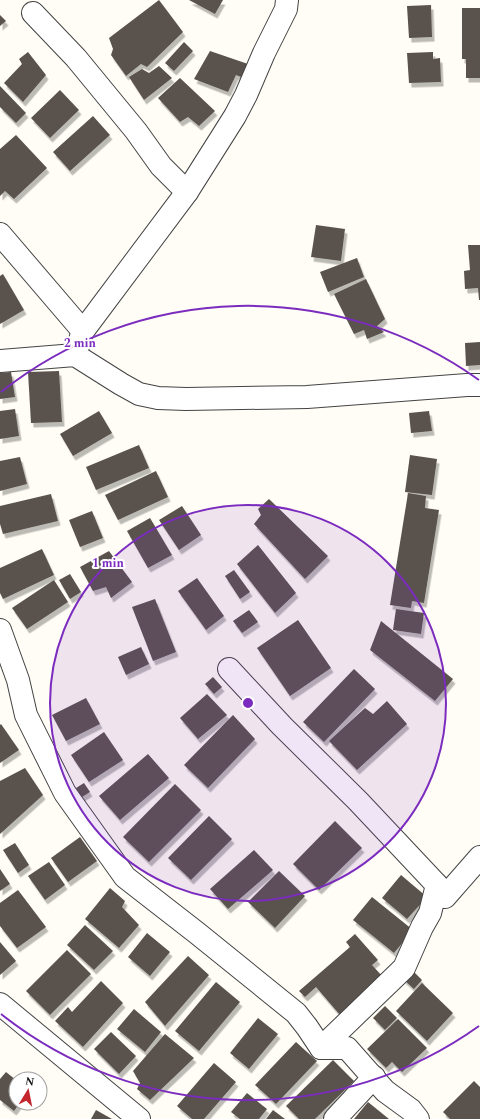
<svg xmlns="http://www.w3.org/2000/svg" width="480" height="1119" font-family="Spectral,serif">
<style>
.building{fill:#5a524d;filter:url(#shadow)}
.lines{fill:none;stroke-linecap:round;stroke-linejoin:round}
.minor-casing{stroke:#444;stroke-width:24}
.minor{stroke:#fff;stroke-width:22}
.ring{fill:none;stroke:#7b2cbf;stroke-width:2}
.centre{fill:#7b2cbf;stroke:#fff;stroke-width:2}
.ring-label{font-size:12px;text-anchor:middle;font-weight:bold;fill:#7b2cbf;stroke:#fff;stroke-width:4;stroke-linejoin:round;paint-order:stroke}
</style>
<defs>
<filter id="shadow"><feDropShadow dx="2.5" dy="4.5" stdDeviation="0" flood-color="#0004"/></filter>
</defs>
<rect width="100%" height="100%" fill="#fffdf5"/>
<g class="building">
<path d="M159 0 183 32 147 67 141 64 126 76 111 55 113 49 109 38Z"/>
<path d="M189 0H223L215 14Z"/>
<path d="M431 5 432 37 409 38 407 6Z"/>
<path d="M462 8H480V78H466V59H462Z"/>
<path d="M0 15 6 21 0 26Z"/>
<path d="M184 42 193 51 174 71 165 63Z"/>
<path d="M210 51 248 64 241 77 236 75 228 92 194 79Z"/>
<path d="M28 52 46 75 23 102 4 83 22 64 19 59Z"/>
<path d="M433 52V59L440 58 441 82 409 83 407 53Z"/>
<path d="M159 66 172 78 144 100 129 77 142 69 149 73Z"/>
<path d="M180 78 215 111 199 126 188 117 180 122 158 98Z"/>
<path d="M0 86 26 113 16 123 0 107Z"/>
<path d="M60 90 79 110 50 138 31 118Z"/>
<path d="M93 116 110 135 70 171 53 152Z"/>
<path d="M16 135 47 168 14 199 5 191 0 196V149Z"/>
<path d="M316 225 345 229 341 261 311 257Z"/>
<path d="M468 245H480V300H479L478 288 465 289 464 271 470 270Z"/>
<path d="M357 258 364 277 328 292 320 272Z"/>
<path d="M3 274 24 310 0 324V276Z"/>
<path d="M366 279 385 319 377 326 384 332 367 339 364 330 354 334 334 294Z"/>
<path d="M480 342V365L466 366 465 343Z"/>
<path d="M59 371 62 422 31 423 28 372Z"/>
<path d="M11 372 15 397 0 399V373Z"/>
<path d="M15 409 19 436 0 439V411Z"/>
<path d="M99 411 112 433 73 456 60 434Z"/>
<path d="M429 411 432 431 411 433 409 413Z"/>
<path d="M139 445 149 468 96 490 86 467Z"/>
<path d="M410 455 437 459 432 495 405 492Z"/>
<path d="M20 457 27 484 0 491V461Z"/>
<path d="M156 471 168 497 118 520 105 495Z"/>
<path d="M408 493 426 496 425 508 439 510 424 603 412 601 411 608 390 605Z"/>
<path d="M51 494 58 521 3 534 0 524V506Z"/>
<path d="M269 499 328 556 305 579 254 524 261 515 258 509Z"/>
<path d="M182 506 201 535 179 550 159 520Z"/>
<path d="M92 511 103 538 80 547 69 520Z"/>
<path d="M150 518 172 555 148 568 127 531Z"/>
<path d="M258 545 296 593 275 613 237 564Z"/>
<path d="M42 549 54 575 3 599 0 593V568Z"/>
<path d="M109 551 132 582 111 598 106 587 93 591 80 567Z"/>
<path d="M234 570 250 592 240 599 225 576Z"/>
<path d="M70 574 81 592 70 599 59 580Z"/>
<path d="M197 578 224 616 206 630 178 591Z"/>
<path d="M54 580 68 602 27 629 12 608Z"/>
<path d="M155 599 176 652 153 661 132 607Z"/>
<path d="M396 609 424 613 421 634 393 630Z"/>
<path d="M249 610 258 622 242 633 233 621Z"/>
<path d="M298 620 331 668 290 696 257 648Z"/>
<path d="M381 621 453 679 435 701 370 650Z"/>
<path d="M141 647 149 664 126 675 118 657Z"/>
<path d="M354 669 375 689 324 742 303 722Z"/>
<path d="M213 677 222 687 214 694 205 684Z"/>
<path d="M207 694 227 715 198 739 180 718Z"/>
<path d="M86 698 100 724 66 741 52 715Z"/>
<path d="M387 701 407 724 357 770 329 741 365 708 373 714Z"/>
<path d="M233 715 255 739 208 788 184 765Z"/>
<path d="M1 724 19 750 0 763V725Z"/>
<path d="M104 732 123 760 89 782 71 755Z"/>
<path d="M148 754 169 778 120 820 99 796Z"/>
<path d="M25 768 43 795 0 834V781Z"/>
<path d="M84 783 90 792 82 797 76 788Z"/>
<path d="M175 784 201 810 149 862 123 837Z"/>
<path d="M209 816 232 839 191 880 168 858Z"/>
<path d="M335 821 362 848 319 890 293 864Z"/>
<path d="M80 837 97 861 68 882 51 858Z"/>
<path d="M15 843 29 865 18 873 3 850Z"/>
<path d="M254 850 273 870 228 909 210 889Z"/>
<path d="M49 862 65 885 45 900 28 876Z"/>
<path d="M0 869 10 884 0 891Z"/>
<path d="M279 871 305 896 275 928 248 902Z"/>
<path d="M401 875 427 897 407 919 382 898Z"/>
<path d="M110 888 125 901 122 907 139 925 119 948 85 919Z"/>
<path d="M18 890 46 927 17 948 0 926V903Z"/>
<path d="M372 897 413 930 394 953 353 920Z"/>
<path d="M85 925 113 951 94 970 67 945Z"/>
<path d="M147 933 170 952 150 976 128 957Z"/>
<path d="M355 934 378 960 372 965 383 977 340 1015 316 987 305 997 299 991 350 947 346 942Z"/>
<path d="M0 942 16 961 0 975Z"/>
<path d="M67 950 91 974 50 1015 26 991Z"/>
<path d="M188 956 209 975 165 1026 145 1002Z"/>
<path d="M412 970 422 980 414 989 403 979Z"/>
<path d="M101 981 123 1003 83 1047 55 1021 68 1007 72 1012Z"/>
<path d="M216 982 240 1002 199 1051 175 1031Z"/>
<path d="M422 983 453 1013 427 1041 396 1011Z"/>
<path d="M385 1006 397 1018 385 1030 373 1018Z"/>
<path d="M134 1009 161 1032 145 1052 117 1029Z"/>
<path d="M258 1018 278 1034 249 1069 230 1053Z"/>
<path d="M398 1019 427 1048 402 1072 392 1062 386 1068 367 1049Z"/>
<path d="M111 1032 136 1056 119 1074 94 1049Z"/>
<path d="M165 1034 194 1058 150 1100 137 1089 140 1083 133 1071Z"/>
<path d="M296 1042 317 1061 276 1104 255 1085Z"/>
<path d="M333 1060 354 1081 315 1119H299L286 1106Z"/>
<path d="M214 1063 236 1082 204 1119H192L177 1106Z"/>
<path d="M6 1072 16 1080V1103H20L14 1111 0 1100V1079Z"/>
<path d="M474 1081 480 1087V1119H450L443 1112Z"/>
<path d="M247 1093 267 1109 259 1119H240L231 1112Z"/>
<path d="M368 1102 389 1119H354Z"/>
<path d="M96 1110 112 1119H91Z"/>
<path d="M273 1110 285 1119H266Z"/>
</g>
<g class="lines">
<g class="minor-casing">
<g id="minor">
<path d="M33 13 76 58 136 131 161 166 187 192"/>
<path d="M0 234 83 331"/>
<path d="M75 355 83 331 187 192 235 116 246 95 264 53 286 9 287 0"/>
<path d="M0 361 75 355 121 384 139 394 158 398 186 399 307 397 467 385H480"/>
<path d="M0 630 18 680 26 715 65 793 125 877 197 933 296 1013 307 1027 321 1048H347L385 1091 411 1110 418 1119"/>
<path d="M229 669 282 726 358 801 437 885"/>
<path d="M0 1004 139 1119"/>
<path d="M321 1048 404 968 422 927 430 913 437 885 445 897 480 857"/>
<path d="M335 1119 374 1077"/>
</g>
</g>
<use href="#minor" class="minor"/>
</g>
<circle cx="248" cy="703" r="198" fill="#7b2cbf" fill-opacity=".12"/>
<g class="ring">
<circle cx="248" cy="703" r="198"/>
<path d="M479 1026A397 397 0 0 1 1 1014M1 392A397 397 0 0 1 479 380"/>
</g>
<circle cx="248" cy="703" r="6" class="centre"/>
<g class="ring-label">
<text x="80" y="347">2 min</text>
<text x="108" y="567">1 min</text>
</g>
<g transform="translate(28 1091) rotate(10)"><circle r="19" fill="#ffffff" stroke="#a0a0a0"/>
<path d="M0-3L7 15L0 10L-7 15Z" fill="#c4262e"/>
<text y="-6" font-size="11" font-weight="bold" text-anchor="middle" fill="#111111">N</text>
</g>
</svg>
